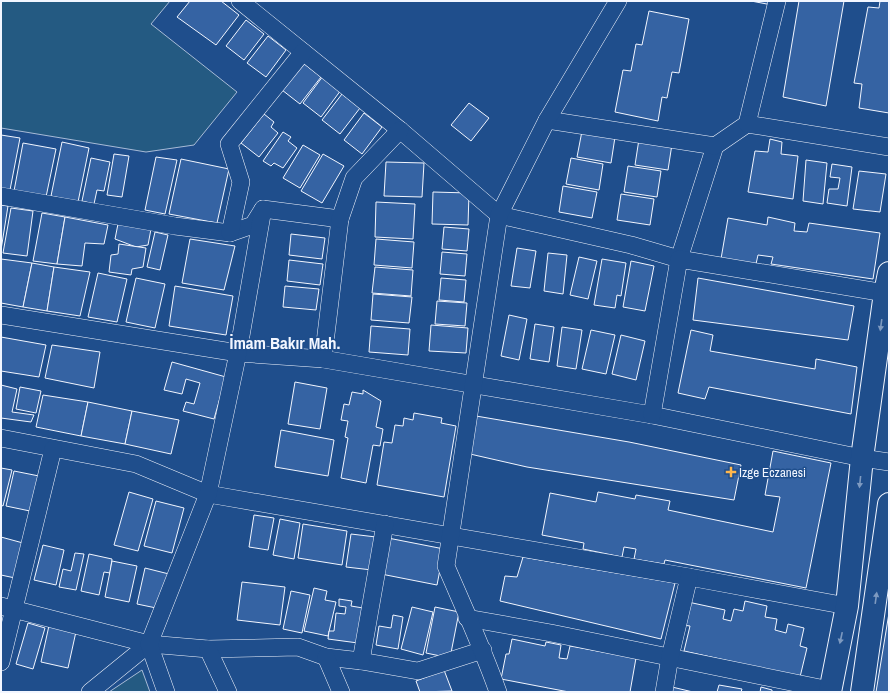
<svg xmlns="http://www.w3.org/2000/svg" width="890" height="693" font-family="'Archivo Narrow',sans-serif">
<style>
.green{fill:#245a82;stroke:#a8bbd7}
.building{fill:#3563a3;stroke:#f2f6ff}
.lines{fill:none;stroke-linecap:round;stroke-linejoin:round}
.minor-casing{stroke:#f2f6ff;stroke-width:18}
.secondary-casing{stroke:#f2f6ff;stroke-width:24}
.minor{stroke:#1f4e8c;stroke-width:17}
.secondary{stroke:#1f4e8c;stroke-width:22}
.oneway{fill:#7e9ac0}
.poi-dot{fill:#ffb74d;stroke:#1f4e8c;stroke-width:1.5}
.labels{text-anchor:middle;dominant-baseline:central;stroke-width:3;stroke-linejoin:round;paint-order:stroke}
.poi-label{font-size:13px;fill:#f2f6ff;stroke:#1f4e8c;text-anchor:start}
.district-label{font-size:17px;font-weight:bold;fill:#f2f6ff;stroke:#1f4e8c}
</style>
<rect width="100%" height="100%" fill="#1f4e8c"/>
<g class="green">
<path d="M1 1H170L151 24 237 92 194 145 146 152 1 128Z"/>
<path d="M142 670 150 692H109Z"/>
</g>
<g class="building">
<path d="M190 1H221L239 15 216 45 177 17Z"/>
<path d="M751 1H773L772 5Z"/>
<path d="M799 1H844L826 106 783 97Z"/>
<path d="M880 1H889V113L859 108 862 84 854 83 868 7 879 8Z"/>
<path d="M649 11 689 19 679 73 672 72 667 98 662 97 658 121 615 112 623 70 631 71 636 44 642 45Z"/>
<path d="M246 20 264 34 244 60 226 46Z"/>
<path d="M268 36 286 50 266 77 247 63Z"/>
<path d="M303 63 321 77 300 104 282 90Z"/>
<path d="M323 76 341 90 321 117 303 103Z"/>
<path d="M342 94 360 108 340 134 322 120Z"/>
<path d="M469 103 489 118 471 141 451 125Z"/>
<path d="M364 113 382 127 362 154 344 140Z"/>
<path d="M264 114 274 122 271 127 278 133 259 157 241 143Z"/>
<path d="M582 131 615 137 611 163 577 157Z"/>
<path d="M283 132 291 137 288 141 297 148 283 168 274 163 271 166 263 161Z"/>
<path d="M1 135 20 138 10 190 1 189Z"/>
<path d="M639 139 672 144 668 170 635 165Z"/>
<path d="M770 139 782 142 781 154 798 156 793 199 748 192 755 151 768 152Z"/>
<path d="M62 142 89 148 78 202 51 196Z"/>
<path d="M23 143 56 149 46 197 14 191Z"/>
<path d="M303 145 320 155 300 188 283 178Z"/>
<path d="M114 154 129 156 122 197 107 195Z"/>
<path d="M323 154 344 166 322 203 301 191Z"/>
<path d="M156 157 177 160 165 214 145 210Z"/>
<path d="M91 158 110 162 104 191 97 190 94 204 82 201Z"/>
<path d="M571 158 603 164 599 190 566 184Z"/>
<path d="M181 159 229 169 217 223 169 214Z"/>
<path d="M806 160 827 163 823 204 803 201Z"/>
<path d="M386 162 424 163 422 197 384 196Z"/>
<path d="M832 164 852 167 847 206 827 203 829 189H838L840 178 830 177Z"/>
<path d="M628 166 661 171 657 197 624 192Z"/>
<path d="M859 171 886 174 880 212 853 209Z"/>
<path d="M563 186 597 192 592 218 559 212Z"/>
<path d="M433 192 469 193 468 225 432 224Z"/>
<path d="M621 194 654 199 650 225 617 220Z"/>
<path d="M376 202 415 204 413 239 375 237Z"/>
<path d="M1 205 8 206 1 250Z"/>
<path d="M11 208 33 211 27 256 3 253Z"/>
<path d="M42 213 65 217 57 264 33 261Z"/>
<path d="M65 217 108 225 104 244 85 243 82 266 57 264Z"/>
<path d="M768 217 795 223 794 231 807 232 809 223 880 233 873 279 771 264 773 257 758 255 756 264 721 259 728 218 767 225Z"/>
<path d="M119 219 151 229 148 245 136 247 115 239Z"/>
<path d="M444 227 469 229 467 251 442 249Z"/>
<path d="M155 232 168 235 160 270 147 267Z"/>
<path d="M291 234 325 238 322 259 289 255Z"/>
<path d="M190 239 235 246 224 290 182 283Z"/>
<path d="M376 239 414 242 412 268 374 265Z"/>
<path d="M119 244 146 248 143 267 132 269 131 275 109 272 111 255 118 254Z"/>
<path d="M517 248 536 251 530 288 511 286Z"/>
<path d="M442 252 467 254 465 276 440 274Z"/>
<path d="M548 253 567 255 563 294 544 291Z"/>
<path d="M579 257 597 261 588 299 570 295Z"/>
<path d="M1 259 32 263 23 307 1 303Z"/>
<path d="M602 259 626 263 621 296 617 295 615 308 594 305Z"/>
<path d="M289 260 323 264 320 285 287 281Z"/>
<path d="M631 261 654 266 645 311 623 307Z"/>
<path d="M32 263 54 267 47 311 23 307Z"/>
<path d="M54 267 90 272 80 316 47 311Z"/>
<path d="M375 267 413 270 411 296 372 293Z"/>
<path d="M98 273 127 279 117 322 88 317Z"/>
<path d="M136 278 165 284 155 328 126 322Z"/>
<path d="M441 278 466 280 464 302 439 300Z"/>
<path d="M698 278 854 306 848 340 693 320Z"/>
<path d="M175 286 233 296 226 335 169 326Z"/>
<path d="M285 286 319 289 316 310 283 307Z"/>
<path d="M373 294 412 297 409 323 371 320Z"/>
<path d="M437 301 467 303 465 326 435 324Z"/>
<path d="M509 315 527 319 519 360 501 356Z"/>
<path d="M535 324 554 327 549 362 530 359Z"/>
<path d="M431 325 468 328 466 353 429 351Z"/>
<path d="M371 326 410 329 408 355 369 352Z"/>
<path d="M562 327 582 330 576 369 557 366Z"/>
<path d="M591 330 615 335 606 374 582 369Z"/>
<path d="M691 330 713 335 710 351 815 369 816 359 857 367 851 414 709 387 705 399 678 393Z"/>
<path d="M621 335 645 341 636 380 612 374Z"/>
<path d="M1 337 46 345 39 377 1 371Z"/>
<path d="M52 345 100 352 94 388 45 378Z"/>
<path d="M172 362 226 377 214 419 183 411 186 402 194 404 200 383 186 379 182 394 164 390Z"/>
<path d="M295 382 327 388 320 429 288 424Z"/>
<path d="M1 385 17 389 12 412 34 415 31 422 1 418Z"/>
<path d="M20 387 41 391 36 413 16 409Z"/>
<path d="M363 390 381 401 376 427 383 429 380 446 373 445 366 483 341 478 348 438 345 437 348 421 341 420 344 404 349 405 352 392 363 394Z"/>
<path d="M43 395 88 402 81 436 36 427Z"/>
<path d="M88 402 132 411 125 444 81 436Z"/>
<path d="M132 411 179 420 171 454 125 444Z"/>
<path d="M414 413 442 418 441 423 456 426 444 497 377 485 384 442 392 443 395 425 403 426 404 418 413 420Z"/>
<path d="M476 416 629 442 741 465 734 500 527 467 470 454Z"/>
<path d="M281 430 334 440 328 476 275 467Z"/>
<path d="M773 451 831 463 806 588 665 560 664 564 634 559 636 549 624 547 622 557 583 549 584 543 542 535 550 493 596 502 598 492 635 499 636 495 670 501 668 510 773 532 780 497 765 495Z"/>
<path d="M1 468 12 470 3 506 1 505Z"/>
<path d="M14 471 39 476 30 511 6 506Z"/>
<path d="M129 492 153 499 138 551 114 545Z"/>
<path d="M156 501 184 508 172 553 144 546Z"/>
<path d="M254 515 274 518 268 550 249 547Z"/>
<path d="M280 519 300 523 294 559 273 555Z"/>
<path d="M303 524 347 531 342 565 298 558Z"/>
<path d="M351 534 376 537 372 570 346 567Z"/>
<path d="M1 537 23 543 15 578 1 575Z"/>
<path d="M388 538 444 549 437 585 381 574Z"/>
<path d="M43 545 64 550 56 585 34 580Z"/>
<path d="M75 553 84 554 76 590 59 587 63 569 71 571Z"/>
<path d="M89 554 112 559 110 573 104 572 99 595 81 591Z"/>
<path d="M523 557 675 583 661 639 500 601 505 576 517 577Z"/>
<path d="M112 561 137 566 129 602 105 597Z"/>
<path d="M145 568 169 574 161 609 137 604Z"/>
<path d="M242 582 285 587 280 625 237 620Z"/>
<path d="M314 588 327 591 325 600 336 602 328 636 304 631Z"/>
<path d="M291 591 310 595 302 633 283 629Z"/>
<path d="M339 599 352 601 351 606 363 608 358 643 328 639 329 631H334L336 613 345 614 346 607 339 606Z"/>
<path d="M745 601 767 606 765 617 777 619 775 630 786 633 788 624 804 628 800 646 807 648 800 677 684 651 690 626 683 625 688 602 725 610 723 619 731 621 734 609 743 611Z"/>
<path d="M412 607 433 612 423 655 401 649Z"/>
<path d="M435 607 459 612 450 658 426 653Z"/>
<path d="M889 613V692H876Z"/>
<path d="M393 615 403 617 398 649 376 645 379 626 391 628Z"/>
<path d="M50 621 77 627 68 668 41 662Z"/>
<path d="M28 623 45 628 33 669 16 664Z"/>
<path d="M512 639 545 646 546 642 561 645 559 658 567 659 570 646 636 658 630 692H569L501 679 506 654H509Z"/>
<path d="M444 670 452 691 420 692 416 681Z"/>
<path d="M719 685 742 689 741 692H717Z"/>
<path d="M672 687 693 692H671Z"/>
<path d="M761 687 772 690V692H760Z"/>
</g>
<g class="lines">
<g class="minor-casing">
<g id="minor">
<path d="M240 1 400 130 499 215 631 245 679 259 715 146 747 124 777 1"/>
<path d="M547 120 715 146"/>
<path d="M747 124 889 147"/>
<path d="M1 196 175 226 230 233 253 225 263 209 340 219 323 359"/>
<path d="M340 219 354 178 400 130"/>
<path d="M230 233 241 182 229 144 303 52"/>
<path d="M1 315 238 353 323 359 652 415 862 458 889 462"/>
<path d="M652 415 679 259 885 293"/>
<path d="M1 438 136 464 208 494 689 577 847 606"/>
<path d="M1 606 149 644 90 692"/>
<path d="M467 618 551 633 830 690"/>
<path d="M149 644 208 649 298 647 326 657 361 661 418 671 483 650"/>
<path d="M208 649 228 692"/>
<path d="M326 657 341 692"/>
<path d="M361 661 385 524"/>
<path d="M1 662 53 449"/>
<path d="M166 692 149 644 208 494 238 353 263 209"/>
<path d="M498 692C483 649 464 608 446 566L499 215 547 120 618 1"/>
<path d="M664 692 670 657 689 577"/>
</g>
</g>
<g class="secondary-casing">
<g id="secondary">
<path d="M830 692 847 606 862 458 885 293 889 273"/>
<path d="M862 692 889 504"/>
</g>
</g>
<use href="#minor" class="minor"/>
<use href="#secondary" class="secondary"/>
</g>
<defs><path id="oneway-solid" d="M-6-.8H1V-3.2L6.5 0L1 3.2V.8H-6Z"/></defs>
<g class="oneway">
<use href="#oneway-solid" transform="translate(881 325) rotate(98)"/>
<use href="#oneway-solid" transform="translate(860 482) rotate(96)"/>
<use href="#oneway-solid" transform="translate(876 598) rotate(-82)"/>
<use href="#oneway-solid" transform="translate(841 638) rotate(102)"/>
</g>
<path class="poi-dot" d="M729 466h4v4h4v4h-4v4h-4v-4h-4v-4h4z"/>
<g class="labels">
<g class="poi-label">
<text x="739" y="472">Izge Eczanesi</text>
</g>
<g class="district-label">
<text x="285" y="342">İmam Bakır Mah.</text>
</g>
</g>
<rect width="890" height="693" fill="none" stroke="#f2f6ff" stroke-width="4"/>
</svg>
